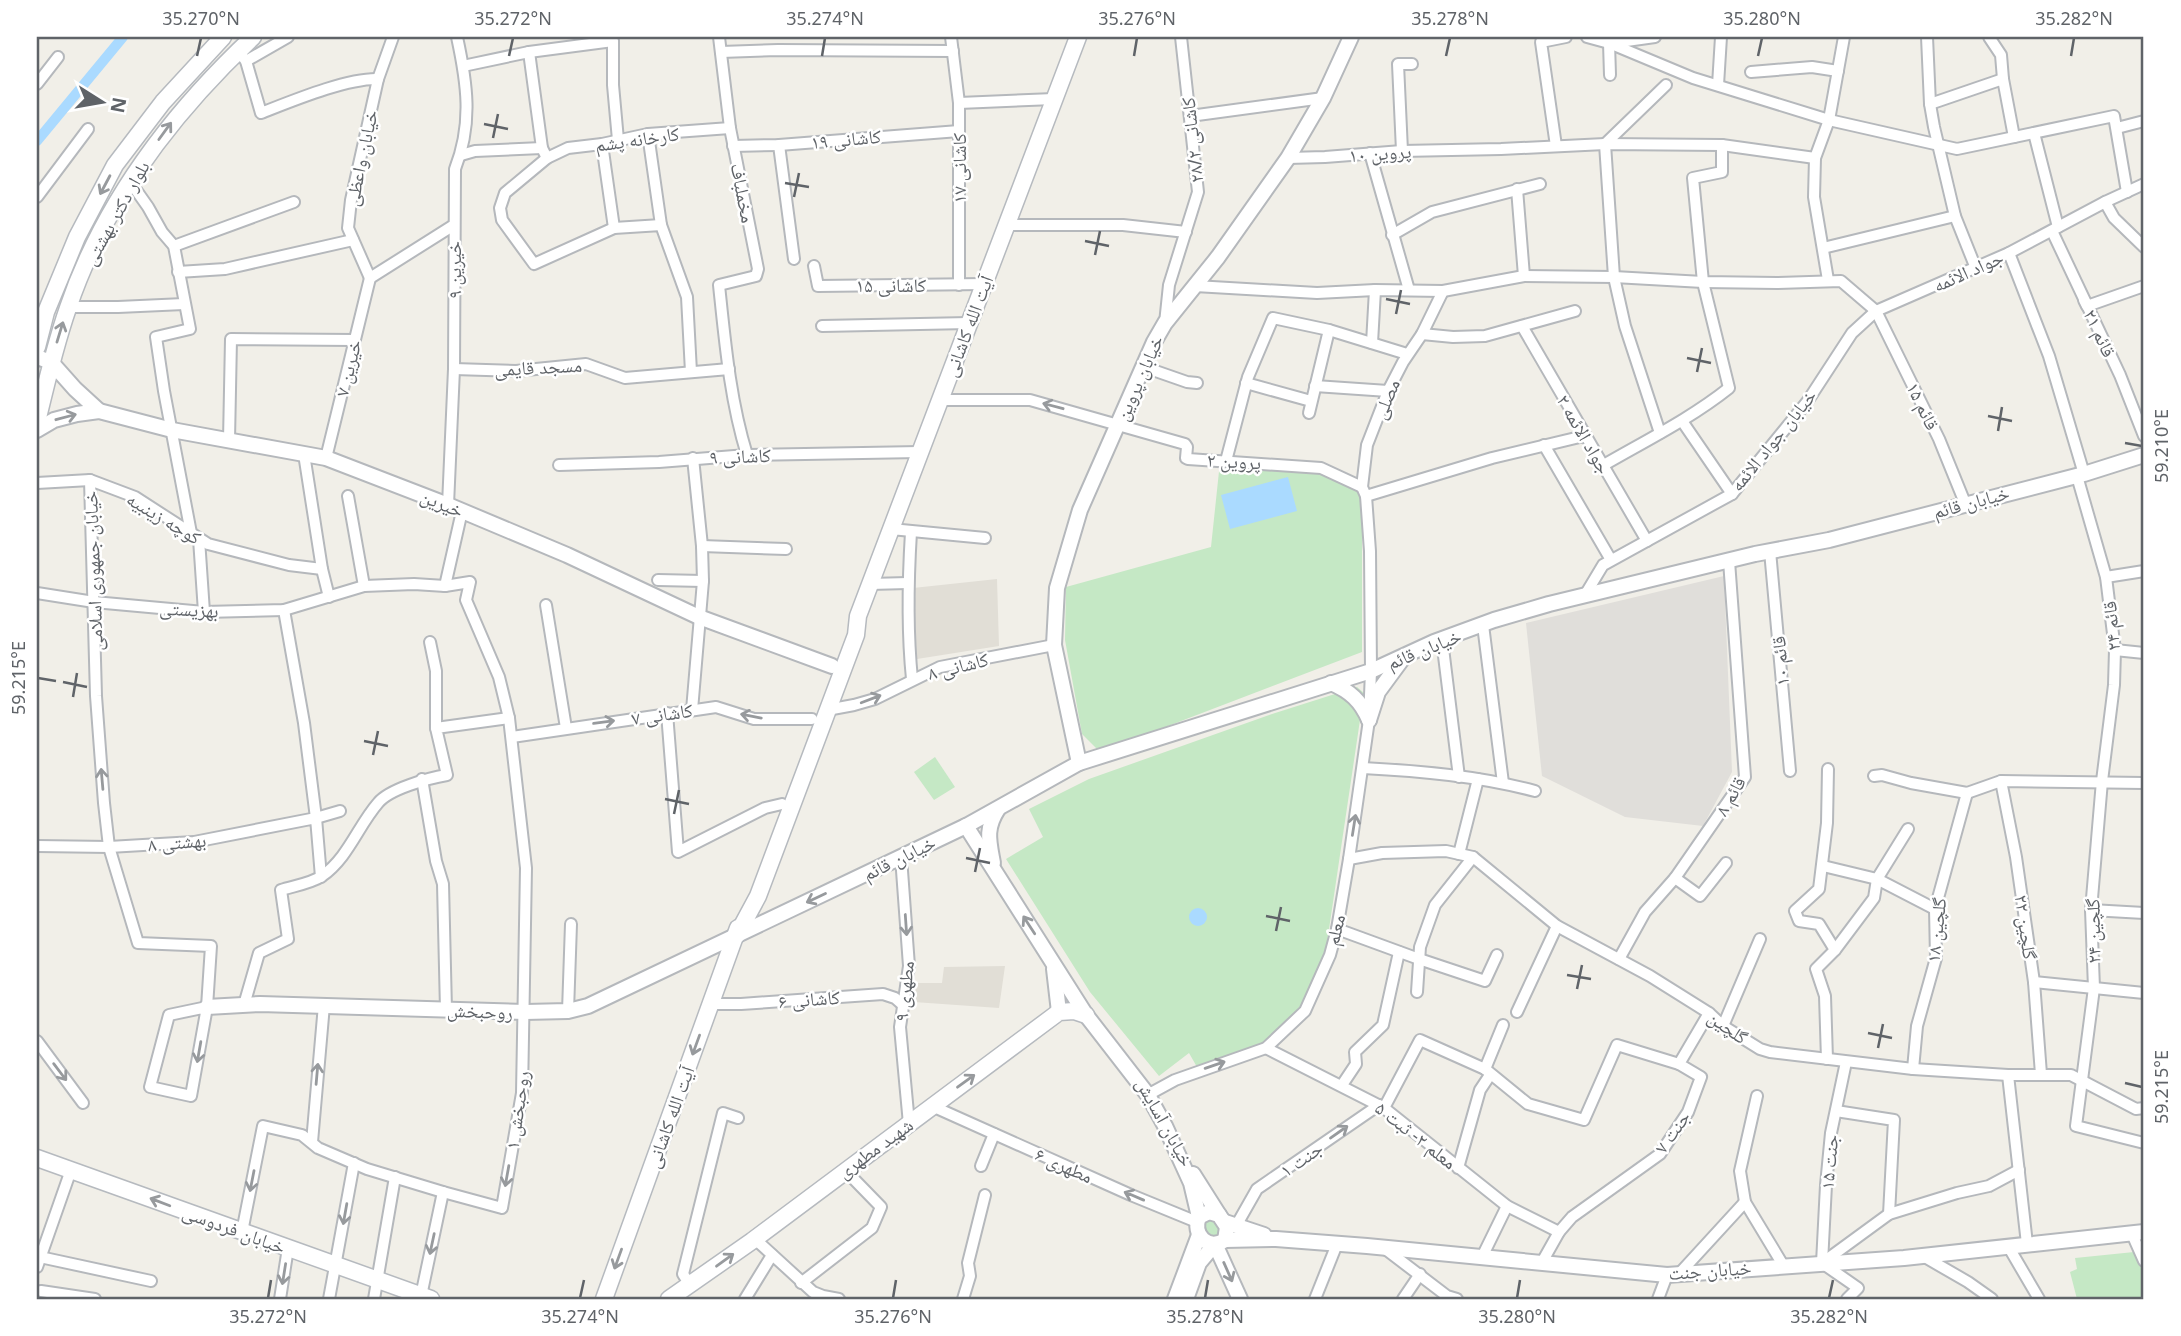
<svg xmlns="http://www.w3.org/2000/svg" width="2181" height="1336" font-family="'Noto Sans','Noto Naskh Arabic',sans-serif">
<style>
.industrial{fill:#e0deda}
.education{fill:#e1ded6}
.green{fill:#c5e8c5}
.water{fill:#aadaff}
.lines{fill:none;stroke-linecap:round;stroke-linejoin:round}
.canal{stroke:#aadaff;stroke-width:10}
.minor-casing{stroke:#b5b8bc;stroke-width:14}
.tertiary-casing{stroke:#b5b8bc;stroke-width:18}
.secondary-casing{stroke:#b6babf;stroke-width:19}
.minor{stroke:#fff;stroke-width:10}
.tertiary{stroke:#fff;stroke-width:14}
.secondary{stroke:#fff;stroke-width:16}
.oneway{stroke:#979a9d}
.ticks{fill:none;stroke:#5f6368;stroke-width:2.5}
.labels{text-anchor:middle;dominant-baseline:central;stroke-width:5;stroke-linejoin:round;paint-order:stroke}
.street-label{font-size:19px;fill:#5f6368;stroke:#fff}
.neatline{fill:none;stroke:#5f6368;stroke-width:2.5}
.ticks-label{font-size:18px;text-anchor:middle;fill:#5f6368}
</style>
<rect width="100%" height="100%" fill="#f1efe8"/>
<path class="industrial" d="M1724 576 1732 772 1703 826 1625 817 1542 776 1526 623Z"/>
<g class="education">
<path d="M997 579 999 646 917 659 914 658 913 588Z"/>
<path d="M1005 966 999 1008 914 1002 916 983H942L944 967Z"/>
</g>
<g class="green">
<path d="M1220 462 1315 469 1362 488V652L1100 752 1082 734 1065 640 1066 587 1211 547Z"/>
<path d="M1357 687 1364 693 1325 956 1305 1005 1264 1042 1197 1067 1189 1053 1159 1076 1090 992 1006 859 1043 837 1029 809 1089 779 1272 714Z"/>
<path d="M935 757 955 787 934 800 914 772Z"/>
<path d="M1210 1218 1215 1220 1220 1229V1236L1214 1238 1206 1235 1203 1224Z"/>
<path d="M2144 1251V1299H2077L2070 1272 2077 1269 2075 1258Z"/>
</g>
<g class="water">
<path d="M1288 477 1297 511 1230 529 1221 495Z"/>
<circle cx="1198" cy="917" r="9"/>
</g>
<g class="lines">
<path class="canal" d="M37 141 123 37"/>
<g class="minor-casing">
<g id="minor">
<path d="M719 37 730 128 758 269 756 276 719 285C725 342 730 400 747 455"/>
<path d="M951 37 959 103V285"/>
<path d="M1587 37 1609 43 1693 78 1829 120 1957 149 2114 116 2127 192"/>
<path d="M1927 37 1930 104 1934 127 1955 216 1975 266"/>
<path d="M1989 37 2001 55 2003 79 2014 137"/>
<path d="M1609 43 1610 75"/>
<path d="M1612 43 1655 37"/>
<path d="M238 51 246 61 261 113C292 101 347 78 378 79"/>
<path d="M529 52 542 148 547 158"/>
<path d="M721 52 778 50 953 51"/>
<path d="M246 61 288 37"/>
<path d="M463 66 529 52 613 41V85L618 140"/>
<path d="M1751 72 1812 67 1838 71"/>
<path d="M37 84 58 57"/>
<path d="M1718 85 1721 37"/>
<path d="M959 103 1054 99"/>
<path d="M1930 104 2003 79"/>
<path d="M1190 116 1323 98"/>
<path d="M2117 128 2144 121"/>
<path d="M2034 133 2058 227"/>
<path d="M648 134 661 225"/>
<path d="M602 144 614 228"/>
<path d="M1605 144 1614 277 1625 326 1660 433"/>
<path d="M1605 144 1666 85"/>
<path d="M779 145 794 259"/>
<path d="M733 146 779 145 959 131"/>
<path d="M1556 146 1541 42 1566 37"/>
<path d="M1402 151 1398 64H1412"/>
<path d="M1370 153 1409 290"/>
<path d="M461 155 475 151 542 148"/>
<path d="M1288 158 1325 157 1402 151 1501 149 1605 144 1722 145 1815 158"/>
<path d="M129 180 148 207 162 232 174 246 190 329 156 337 164 391 191 533"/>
<path d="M1517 189 1524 276"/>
<path d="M37 197 88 129"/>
<path d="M2105 202 2114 218 2144 247"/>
<path d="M1007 225H1123L1186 232"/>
<path d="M2052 231 2120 375 2144 436"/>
<path d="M1392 235 1432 212 1540 184"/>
<path d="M174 246 294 202"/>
<path d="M1823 248 1955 216"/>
<path d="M2009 253 2049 356 2084 474"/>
<path d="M814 266 818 286 984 284"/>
<path d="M178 272 225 269 353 240"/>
<path d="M370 278 348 228 351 200 378 79 393 37"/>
<path d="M370 278 454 225"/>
<path d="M1828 280 1814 197 1815 158 1829 120 1844 37"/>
<path d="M1195 286 1317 293 1375 290 1443 291 1524 276 1614 277 1703 282 1777 283 1841 281 1876 311 1939 439 1965 503"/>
<path d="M2084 300 2087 306 2144 286"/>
<path d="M68 307H118L184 304"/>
<path d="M1165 323 1169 285 1198 192 1181 37"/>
<path d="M822 326 969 323"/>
<path d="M1522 326 1647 541"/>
<path d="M1422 334 1453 337 1485 336 1575 311"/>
<path d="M1372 343 1375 290"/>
<path d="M1144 367 1187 382 1197 383"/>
<path d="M454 369 516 371 586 364 625 378 729 369"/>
<path d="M691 372 687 297 661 225 614 228 534 264 502 220 500 208 505 193 547 158 568 148 602 144 648 134 730 128"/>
<path d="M1246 383 1311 401"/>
<path d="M1315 386 1388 391"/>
<path d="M940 400H1030L1185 444 1187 447 1186 458 1188 459 1321 468 1362 487"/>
<path d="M1309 413 1329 330"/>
<path d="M1682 421 1732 494"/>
<path d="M229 440 231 339 355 340"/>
<path d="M1544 445 1611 560"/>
<path d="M304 454 322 569 329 597"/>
<path d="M326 458 370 278"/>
<path d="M1226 461 1248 377 1273 318 1329 330 1407 354"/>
<path d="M559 465 659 462 747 455 920 452"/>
<path d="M1602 466C1645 441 1690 419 1729 388L1703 282 1693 178 1722 172V145"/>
<path d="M2077 476 2106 577 2115 650 2114 685 2102 781 2091 910 2094 988 2076 1126 2144 1143"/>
<path d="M90 480 96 696 104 803 109 847 138 943 211 946 207 1007 191 1096 150 1087 169 1015 207 1007"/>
<path d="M37 483 90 480 135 497 208 544 289 565 322 569"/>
<path d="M348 496 364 586"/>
<path d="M1366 496 1492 458 1584 436"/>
<path d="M448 505 454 369 455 169C473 123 467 83 457 37"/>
<path d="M891 529 985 538"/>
<path d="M911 532C908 581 907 630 912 679"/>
<path d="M199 539 204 612"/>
<path d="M702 546 786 549"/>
<path d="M1770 551 1790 771"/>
<path d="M2106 577 2144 571"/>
<path d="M658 580 703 581"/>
<path d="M870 584 908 583"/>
<path d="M445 586 462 511"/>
<path d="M37 593 94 602 204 612 284 610 364 586 414 584 445 586 470 582 466 600 499 677 509 718 526 868 522 1093 502 1208 443 1192 367 1169 318 1148 302 1135 263 1126 242 1232"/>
<path d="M1585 595 1603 565 1732 494 1807 402 1852 333 1876 311 2009 253 2107 201 2144 184"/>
<path d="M546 605 566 728"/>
<path d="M284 610 304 723 316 818 340 811"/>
<path d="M1483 625 1503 783"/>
<path d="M1442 640 1459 777"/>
<path d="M430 642 436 671V728"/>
<path d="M2115 650 2144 653"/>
<path d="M692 710 703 581 702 546 693 458"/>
<path d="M827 710 854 705 875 699 940 667 1054 645"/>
<path d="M667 713 678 852 765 808 782 804"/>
<path d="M512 737 716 707 754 719H812"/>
<path d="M1363 768C1420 771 1479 776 1535 791"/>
<path d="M1828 769 1827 823 1819 889 1795 911 1799 921 1819 924 1835 950"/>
<path d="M1874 776 1882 775 1911 783 1967 793 2001 781 2144 783"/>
<path d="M422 779 436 861 443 884 446 1010"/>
<path d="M2001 781 2016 857 2034 982 2041 1074"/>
<path d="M37 846 109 847 194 842 316 818 321 877"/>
<path d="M1459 854 1478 779"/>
<path d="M901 857 909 966 900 1027 909 1124"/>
<path d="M1349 859 1382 853 1446 851 1473 857 1557 926 1650 976 1709 1013 1723 1026 1760 1049 1770 1052 1913 1069 2008 1075H2071L2136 1109 2144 1108"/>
<path d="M1823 866 1877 879 1935 909"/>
<path d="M1675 878 1700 896 1726 863"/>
<path d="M2091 910 2144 913"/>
<path d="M1337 929 1419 959 1485 981 1497 955"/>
<path d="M1619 959 1645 912 1675 878 1745 777 1729 561"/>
<path d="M2034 982 2144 993"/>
<path d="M1417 992 1420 947 1435 905 1473 857"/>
<path d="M712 1004H741L883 994 895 998 903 1005"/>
<path d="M244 1005 259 953 288 939 281 890C294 886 312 883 322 876 348 858 358 826 378 803 389 789 429 778 447 775L436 728 509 718"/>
<path d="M568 1011 571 924"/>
<path d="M1517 1012 1557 926"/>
<path d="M1723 1026 1760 939"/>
<path d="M37 1041 83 1103"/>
<path d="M1266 1048 1384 1108 1507 1206 1559 1232"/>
<path d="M1827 1059 1825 996 1816 969 1835 950 1874 898 1877 879 1908 829"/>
<path d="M1485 1069 1503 1025"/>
<path d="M1913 1069 1917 1026 1936 958 1935 909 1967 793"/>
<path d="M2008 1075 2027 1244"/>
<path d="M1342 1085 1356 1064 1355 1052 1383 1025 1399 952"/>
<path d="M1153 1092 1175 1080 1266 1048 1305 1011 1330 955 1337 929 1349 859 1369 720 1371 671 1370 551 1366 496 1362 487 1367 445 1388 391 1403 362 1422 334 1443 291"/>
<path d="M1757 1096 1740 1171 1745 1202 1783 1265"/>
<path d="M932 1106 1131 1195 1197 1222"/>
<path d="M1384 1108 1420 1040 1485 1069 1528 1104 1584 1120 1617 1045 1679 1064"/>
<path d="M1836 1111 1894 1120 1889 1214"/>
<path d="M312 1142 324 1005"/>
<path d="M981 1166 994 1134"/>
<path d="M1458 1168 1480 1090 1490 1075"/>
<path d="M1236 1226 1257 1189 1379 1105"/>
<path d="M2132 1234 2144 1261"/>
<path d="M755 1239 813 1292 823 1296 839 1299"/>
<path d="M2008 1246 2039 1299"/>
<path d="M1384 1248 1447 1296 1457 1299"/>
<path d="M1923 1256 1968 1282 1992 1299"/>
<path d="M40 1257 151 1281"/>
<path d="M1482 1257 1507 1206"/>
<path d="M1822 1263 1889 1214 1957 1193 1989 1186 2019 1170"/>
<path d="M1822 1263 1826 1185 1831 1133 1846 1062"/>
<path d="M1822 1263 1858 1288 1847 1299"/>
<path d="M1541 1264 1559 1232 1572 1217 1660 1154 1688 1112 1701 1077 1679 1064 1709 1013"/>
<path d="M37 1267 71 1170"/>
<path d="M1679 1274 1745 1202"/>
<path d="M801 1283 872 1228 881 1207 845 1170"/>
<path d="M690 1285 683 1274 723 1113 738 1118"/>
<path d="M41 1291 95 1299"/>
<path d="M421 1296 443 1192"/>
<path d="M280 1299 288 1248"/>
<path d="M329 1299 354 1163"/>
<path d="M374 1299 395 1177"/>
<path d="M745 1299 772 1255"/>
<path d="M963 1299 970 1276 968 1263 985 1195"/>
<path d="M1315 1299 1337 1244"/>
<path d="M1403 1299 1420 1274"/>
<path d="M1658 1299 1667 1275"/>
</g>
</g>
<g class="tertiary-casing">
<g id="tertiary">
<path d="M37 357 51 362 75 389 99 411"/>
<path d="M37 430 54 420 77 414 99 411 172 430 326 458 448 505 567 555 699 617 832 666"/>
<path d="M1331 683C1350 691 1361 701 1369 720"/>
<path d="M1369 720 1378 692 1403 658"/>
<path d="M1079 763 1054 645 1057 588 1080 510 1154 342 1165 323 1218 257 1288 158 1323 98 1351 37"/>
<path d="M966 826 1086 1015 1148 1095 1165 1126 1191 1183 1199 1217"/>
<path d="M993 863C989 841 985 829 998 809"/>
<path d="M1054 969 1059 1012"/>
<path d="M207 1007 260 1004 525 1012 568 1011 588 1006 966 826 1079 763 1371 671 1434 642 1494 620 1549 604 1755 554 1829 540 2084 474 2144 455"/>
<path d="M1193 1174 1219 1215"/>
<path d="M1209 1212 1219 1215 1227 1227 1225 1240C1208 1251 1192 1235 1199 1217Z"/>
<path d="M1225 1222 1264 1235"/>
<path d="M1225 1240 1276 1239 1367 1246 1667 1275 1904 1258 2144 1232"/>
<path d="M1175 1299 1199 1235"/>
<path d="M1186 1299 1199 1263 1215 1244 1240 1299"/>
</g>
</g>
<g class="secondary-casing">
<g id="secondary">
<path d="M37 347 46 312 77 237 115 165 163 102 223 37"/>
<path d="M37 422C46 384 55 345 68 308 104 201 172 113 253 37"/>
<path d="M737 935 758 896 856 635 858 616 1078 37"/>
<path d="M37 1158 431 1299"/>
<path d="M604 1299 738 928"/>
<path d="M669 1299 752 1241 1059 1012 1074 1011 1086 1015"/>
</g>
</g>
<use href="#minor" class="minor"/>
<use href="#tertiary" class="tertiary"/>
<use href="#secondary" class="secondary"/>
</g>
<defs><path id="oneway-shaft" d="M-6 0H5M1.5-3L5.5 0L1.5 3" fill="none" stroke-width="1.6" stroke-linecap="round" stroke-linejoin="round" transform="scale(1.75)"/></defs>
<g class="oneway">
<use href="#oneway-shaft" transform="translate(165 131) rotate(-54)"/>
<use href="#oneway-shaft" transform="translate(105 185) rotate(118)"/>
<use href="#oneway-shaft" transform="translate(60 332) rotate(-73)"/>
<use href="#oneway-shaft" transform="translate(1053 406) rotate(-165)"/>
<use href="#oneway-shaft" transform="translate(66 417) rotate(-15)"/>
<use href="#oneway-shaft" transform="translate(871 699) rotate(-21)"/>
<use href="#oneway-shaft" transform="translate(751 716) rotate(-169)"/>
<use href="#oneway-shaft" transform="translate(604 722) rotate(-8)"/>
<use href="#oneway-shaft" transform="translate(102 779) rotate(-95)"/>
<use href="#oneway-shaft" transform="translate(1354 825) rotate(-81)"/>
<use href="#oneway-shaft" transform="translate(816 898) rotate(155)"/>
<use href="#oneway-shaft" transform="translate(906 925) rotate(86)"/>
<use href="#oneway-shaft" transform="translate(1029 925) rotate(-123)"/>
<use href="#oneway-shaft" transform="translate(696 1045) rotate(110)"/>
<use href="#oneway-shaft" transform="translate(199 1052) rotate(100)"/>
<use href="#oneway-shaft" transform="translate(1215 1065) rotate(-19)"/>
<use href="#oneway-shaft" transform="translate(60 1072) rotate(53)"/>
<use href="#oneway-shaft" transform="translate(317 1074) rotate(-85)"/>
<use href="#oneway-shaft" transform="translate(966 1081) rotate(-36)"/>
<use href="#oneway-shaft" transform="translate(1339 1132) rotate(-35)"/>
<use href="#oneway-shaft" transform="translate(507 1176) rotate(100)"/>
<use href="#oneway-shaft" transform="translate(252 1181) rotate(101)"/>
<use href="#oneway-shaft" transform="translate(1134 1196) rotate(-157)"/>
<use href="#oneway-shaft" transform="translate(160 1202) rotate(-159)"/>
<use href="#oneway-shaft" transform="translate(345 1214) rotate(100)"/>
<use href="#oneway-shaft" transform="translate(432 1244) rotate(102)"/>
<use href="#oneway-shaft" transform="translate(618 1259) rotate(110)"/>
<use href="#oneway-shaft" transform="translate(725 1260) rotate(-36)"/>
<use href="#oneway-shaft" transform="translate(1228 1272) rotate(66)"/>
<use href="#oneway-shaft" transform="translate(284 1274) rotate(99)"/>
</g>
<path class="ticks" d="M197 56 201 38M509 56 513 38M822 56 825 38M1134 56 1137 38M1446 56 1450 38M1758 56 1762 38M2071 56 2074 38M484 124 508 129M493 138 498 114M785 183 809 187M794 197 799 173M1085 241 1109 246M1095 255 1100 231M1386 299 1410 304M1396 314 1401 290M1687 358 1711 363M1697 372 1702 348M1988 416 2012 421M1998 431 2002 407M2125 443 2142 446M38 678 56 681M63 682 87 687M73 697 77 673M364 741 388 746M373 755 378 731M665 799 689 804M674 814 679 790M966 858 990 863M975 872 980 848M1266 916 1290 921M1276 931 1281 907M1567 975 1591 979M1577 989 1582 965M1868 1033 1892 1038M1878 1048 1883 1024M2125 1083 2142 1087M268 1298 271 1280M580 1298 584 1280M893 1298 896 1280M1205 1298 1208 1280M1517 1298 1520 1280M1829 1298 1833 1280"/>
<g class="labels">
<g class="street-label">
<text transform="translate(637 139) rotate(-8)">کارخانه پشم</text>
<text transform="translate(846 139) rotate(-5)">کاشانی ۱۹</text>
<text transform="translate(1192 140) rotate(-96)">کاشانی ۲۸/۲</text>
<text transform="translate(1380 153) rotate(-4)">پروین ۱۰</text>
<text transform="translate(361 158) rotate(-78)">خیابان واعظی</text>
<text transform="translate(959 168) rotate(-90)">کاشانی ۱۷</text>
<text transform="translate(743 193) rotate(79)">مخملباف</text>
<text transform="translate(116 213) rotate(-61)">بلوار دکتر بهشتی</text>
<text transform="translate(454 270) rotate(-90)">خیرین ۹</text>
<text transform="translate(1968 271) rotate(-24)">جواد الائمه</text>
<text x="891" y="285">کاشانی ۱۵</text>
<text transform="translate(968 326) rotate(-69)">آیت الله کاشانی</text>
<text transform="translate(2100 333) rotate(65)">قائم ۲۱</text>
<text transform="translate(538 367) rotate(-3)">مسجد قایمی</text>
<text transform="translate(348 368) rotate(-76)">خیرین ۷</text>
<text transform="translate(1139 378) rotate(-66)">خیابان پروین</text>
<text transform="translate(1386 399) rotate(-67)">مصلی</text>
<text transform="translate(1923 406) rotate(64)">قائم ۱۵</text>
<text transform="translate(1584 434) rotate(60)">جواد الائمه ۲</text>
<text transform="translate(1773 440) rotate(-51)">خیابان جواد الائمه</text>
<text transform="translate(740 456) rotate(-2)">کاشانی ۹</text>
<text transform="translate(1234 461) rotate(3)">پروین ۲</text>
<text transform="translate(1971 502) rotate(-15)">خیابان قائم</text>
<text transform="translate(442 503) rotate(22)">خیرین</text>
<text transform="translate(164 518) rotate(31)">کوچه زینبیه</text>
<text transform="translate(93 571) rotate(-92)">خیابان جمهوری اسلامی</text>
<text transform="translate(189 609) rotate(3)">بهزیستی</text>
<text transform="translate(2111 626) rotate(-95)">قائم ۲۴</text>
<text transform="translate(1424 649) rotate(-22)">خیابان قائم</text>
<text transform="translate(1780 661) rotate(-95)">قائم ۱۰</text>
<text transform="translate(958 666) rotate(-14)">کاشانی ۸</text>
<text transform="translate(662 714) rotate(-8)">کاشانی ۷</text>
<text transform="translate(1730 796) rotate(-60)">قائم ۸</text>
<text transform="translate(177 842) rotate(-5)">بهشتی ۸</text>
<text transform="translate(899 858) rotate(-26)">خیابان قائم</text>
<text transform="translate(2026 927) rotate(82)">گلچین ۲۲</text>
<text transform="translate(1335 930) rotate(-77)">معلم</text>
<text transform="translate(1936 930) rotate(-84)">گلچین ۱۸</text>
<text transform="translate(2093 931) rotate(-91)">گلچین ۲۴</text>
<text transform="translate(904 991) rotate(-84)">مطهری ۹</text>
<text transform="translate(809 999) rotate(-4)">کاشانی ۶</text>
<text transform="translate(480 1011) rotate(2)">روحبخش</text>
<text transform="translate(1728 1027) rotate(35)">گلچین</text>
<text transform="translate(517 1110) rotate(-82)">روحبخش ۱</text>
<text transform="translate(670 1117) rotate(-70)">آیت الله کاشانی</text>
<text transform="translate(1165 1122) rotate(61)">خیابان آسایش</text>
<text transform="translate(1672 1132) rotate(-55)">جنت ۷</text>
<text transform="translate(1416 1135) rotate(38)">معلم ۲- ثبت ۵</text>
<text transform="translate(875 1148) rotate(-36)">شهید مطهری</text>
<text transform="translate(1301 1159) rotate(-35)">جنت ۱</text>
<text transform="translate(1829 1162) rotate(-85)">جنت ۱۵</text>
<text transform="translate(1064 1165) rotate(24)">مطهری ۶</text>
<text transform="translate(234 1229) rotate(20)">خیابان فردوسی</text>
<text transform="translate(1710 1270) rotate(-4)">خیابان جنت</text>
</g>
</g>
<rect width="2181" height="1336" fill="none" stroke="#ffffff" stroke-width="77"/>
<g transform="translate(102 102) rotate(101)" stroke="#ffffff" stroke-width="5" paint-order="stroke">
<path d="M0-5L12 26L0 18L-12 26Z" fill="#5f6368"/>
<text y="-10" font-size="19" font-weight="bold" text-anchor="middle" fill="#5f6368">N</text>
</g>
<rect x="38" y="38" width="2104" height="1260" class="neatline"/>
<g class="ticks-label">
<text x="201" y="25">35.270°N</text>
<text x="513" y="25">35.272°N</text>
<text x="825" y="25">35.274°N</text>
<text x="1137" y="25">35.276°N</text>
<text x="1450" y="25">35.278°N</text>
<text x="1762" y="25">35.280°N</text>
<text x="2074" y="25">35.282°N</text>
<text transform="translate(2162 446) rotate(-90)" y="6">59.210°E</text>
<text transform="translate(19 678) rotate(-90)" y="6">59.215°E</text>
<text transform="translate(2162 1087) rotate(-90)" y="6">59.215°E</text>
<text x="268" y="1323">35.272°N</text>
<text x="580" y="1323">35.274°N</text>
<text x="893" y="1323">35.276°N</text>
<text x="1205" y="1323">35.278°N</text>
<text x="1517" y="1323">35.280°N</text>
<text x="1829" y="1323">35.282°N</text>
</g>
</svg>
